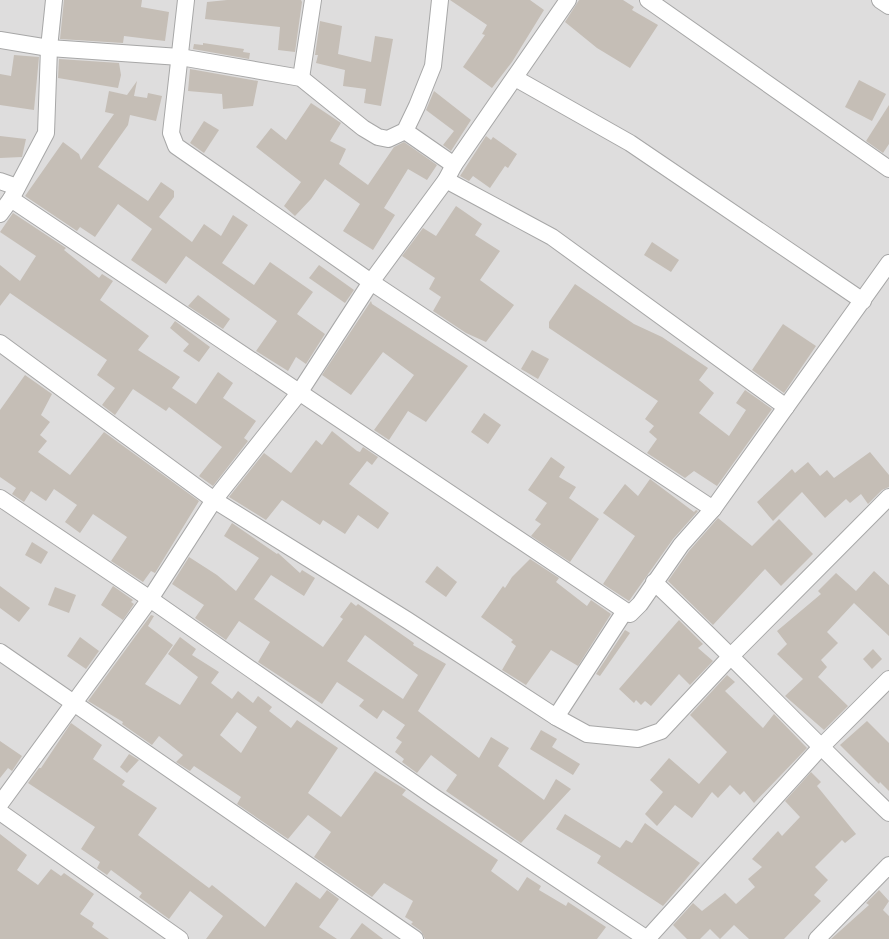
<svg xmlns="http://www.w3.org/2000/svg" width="889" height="939" font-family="'Source Sans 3',sans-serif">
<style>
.residential{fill:#dedddd}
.building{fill:#c5beb6;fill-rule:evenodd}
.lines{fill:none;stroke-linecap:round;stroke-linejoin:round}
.minor-casing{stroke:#a7a7a7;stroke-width:18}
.minor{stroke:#fff;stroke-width:16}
</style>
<rect width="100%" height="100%" fill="#f0eee7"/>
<rect class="residential" x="0" y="0" width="889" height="939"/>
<g class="building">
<path d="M64 0H142L141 7 169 12 165 41 124 36 123 43 60 39Z"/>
<path d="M227 0H301L302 2 295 52 278 50 280 27 205 19 207 2Z"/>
<path d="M450 0H530L544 10 512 62 492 88 463 67 485 35 482 34 487 25Z"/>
<path d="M579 0H623L634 7 632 10 658 25 630 68 597 48 565 22Z"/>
<path d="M320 21 342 26 338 54 371 62 375 36 393 39 381 106 364 103 366 89 343 86 345 70 316 63 318 55H315Z"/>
<path d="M203 43 244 49 243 52 250 53 249 59 193 49 194 44 203 45Z"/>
<path d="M14 55 39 57 34 110 0 105V74L11 76Z"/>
<path d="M59 59 119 63 121 75 118 88 58 78Z"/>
<path d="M190 69 258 81 253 106 223 109 222 94 188 91Z"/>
<path d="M859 80 886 94 872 121 845 107Z"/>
<path d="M137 81 134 96 147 98 148 93 162 96 156 121 130 115 128 125 98 167 148 201 161 182 174 191V197L159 217 192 242 204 224 221 236 233 215 248 225 222 263 254 285 270 262 313 292 297 314 325 334 306 364 296 357 288 371 256 351 277 321 186 256 166 284 131 260 152 229 118 204 95 237 80 227 77 231 25 196 63 142 79 154 81 160 114 114 105 112 109 91 127 95Z"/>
<path d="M434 91 471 120 451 151 443 145 454 131 426 110Z"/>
<path d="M311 103 341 123 330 141 346 149 339 164 368 185 394 147 404 142 437 165 427 180 408 169 384 208 395 215 373 250 343 231 360 204 325 179 311 199 295 216 284 206 301 182 256 147 271 128 286 140Z"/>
<path d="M889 105V144L883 153 866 141Z"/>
<path d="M204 121 219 130 204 153 190 143Z"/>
<path d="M0 136 26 139 22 157 0 158Z"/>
<path d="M486 136 491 140 493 137 517 154 508 168 505 166 490 188 473 176 469 181 460 176Z"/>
<path d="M456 206 482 224 475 235 500 251 480 280 514 305 486 342 466 333 433 311 441 297 429 289 435 278 402 256 423 228 436 236Z"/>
<path d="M13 213 66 248 64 250 99 278 102 274 113 281 100 300 149 336 138 350 180 377 172 388 196 404 218 372 233 383 223 398 256 421 244 438 248 441 213 486 199 476 222 447 169 407 166 411 133 389 115 415 102 405 115 388 97 375 107 360 10 293 0 306V265L20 281 36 256 0 232Z"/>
<path d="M652 242 679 260 671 272 644 255Z"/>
<path d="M319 265 354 290 345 303 309 278Z"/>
<path d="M575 284 634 324 662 337 708 368 699 380 714 393 699 413 729 436 746 410 736 403 745 390 772 409 717 486 694 471 685 478 647 453 657 439 649 432 654 426 645 419 658 401 549 328V322Z"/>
<path d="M198 295 230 319 223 329 188 306Z"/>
<path d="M371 301 372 304 468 366 426 422 408 411 389 440 374 430 414 375 383 352 351 395 322 375Z"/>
<path d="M175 321 210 347 199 362 183 351 189 344 170 328Z"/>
<path d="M783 324 816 346 784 393 752 370Z"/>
<path d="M532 350 549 359 538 379 521 369Z"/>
<path d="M25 375 52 394 41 415 50 422 40 435 47 441 38 452 70 475 104 432 199 501 155 573 151 571 143 582 111 561 127 537 93 514 80 533 65 522 77 505 54 489 46 501 31 491 24 502 12 494 16 488 0 477V410Z"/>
<path d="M484 413 501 425 488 444 471 432Z"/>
<path d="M332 431 357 451 360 452 363 447 378 457 372 465 367 461 349 484 389 513 378 529 358 515 345 534 323 520 320 525 282 500 266 520 229 497 264 453 291 473 316 440 322 445Z"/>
<path d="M870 452 889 475V487L882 490 868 504 861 494 850 503 846 499 825 518 802 492 773 521 757 502 792 469 795 473 808 462 820 476 827 470 834 478Z"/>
<path d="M551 457 565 467 559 477 576 487 569 498 599 519 570 562 531 536 541 524 535 520 547 503 528 490Z"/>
<path d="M650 479 694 512 696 510 698 511 673 539 629 601 603 584 635 536 603 513 625 484 638 496Z"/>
<path d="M718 518 752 546 779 519 813 554 781 586 765 569 713 625 668 581 689 551Z"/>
<path d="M232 523 277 554 278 553 300 573 302 570 315 578 304 596 271 575 254 599 323 647 343 619 340 617 351 602 356 606 358 604 414 643 413 645 446 664 418 711 479 758 491 737 509 748 498 766 544 800 556 779 571 789 521 843 446 791 457 775 431 755 417 773 402 762 404 759 395 752 402 742 396 738 405 725 383 710 377 719 359 706 364 700 337 682 322 704 258 662 270 642 239 621 226 640 195 618 204 605 172 584 189 557 217 575 236 591 259 558 224 536ZM365 635 418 675 403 699 347 661Z"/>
<path d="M32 542 48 552 41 564 25 555Z"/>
<path d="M530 559 559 578 556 582 587 606 591 600 611 614 578 666 551 650 526 685 502 670 516 646 511 642 513 640 481 617 503 586 505 588 512 577Z"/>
<path d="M437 566 457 582 446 597 425 582Z"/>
<path d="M874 571 889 585V636L854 603 827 632 838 643 821 660 827 667 818 677 848 706 824 730 785 696 803 679 777 654 787 644 777 631 821 594 818 591 836 573 856 591Z"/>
<path d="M0 586 30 608 19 622 0 608Z"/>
<path d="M113 586 133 600 131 602 134 604 123 620 101 605Z"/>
<path d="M55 587 76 595 69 613 48 605Z"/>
<path d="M151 615 154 616 148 626 173 645 145 684 180 705 198 677 168 654 180 637 196 649 192 655 219 672 211 683 232 699 238 691 253 703 258 696 272 707 269 711 291 728 297 720 338 748 308 793 341 817 375 771 406 790 402 795 498 860 491 871 518 891 527 877 541 886 539 890 566 906 568 902 606 927 597 939H425L421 931 411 924 413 922 405 917 413 901 384 883 372 897 314 857 331 832 308 815 288 839 237 804 241 797 194 766 190 771 176 762 183 755 159 736 152 745 122 724 123 722 88 701ZM237 712 257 727 241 753 220 735Z"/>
<path d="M679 620 703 644 698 648 713 661 690 685 679 674 651 706 645 701 641 705 636 700 634 703 619 689Z"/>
<path d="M625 630 630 633 600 676 596 674Z"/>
<path d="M80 637 99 651 86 669 67 656Z"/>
<path d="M873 649 882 659 872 669 863 659Z"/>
<path d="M727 675 735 682 725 691 763 728 774 714 807 748 754 803 744 791 740 795 730 785 718 798 712 792 692 818 675 805 657 826 645 814 663 792 650 780 669 758 699 784 727 752 690 715Z"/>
<path d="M867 721 889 743V791L880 782 879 784 840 745Z"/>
<path d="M71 723 102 745 93 759 125 781 122 785 157 808 138 835 209 888 212 885 265 927 296 882 320 899 327 890 339 899 319 927 337 939H206L223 916 190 891 169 919 139 897 142 893 111 870 107 875 97 868 100 862 81 849 95 827 28 783 39 768H41Z"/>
<path d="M541 730 557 739 552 747 580 764 573 775 530 749Z"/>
<path d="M0 741 22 756 12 771 8 768 0 778Z"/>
<path d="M129 754 139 760 127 773 120 767Z"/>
<path d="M811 772 821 782 817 786 856 834 845 843 842 840 815 867 828 880 814 895 821 901 784 939H749L734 925 720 939 710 929 700 939H687L673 925 693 903 702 911 725 893 736 904 755 887 748 879 762 867 752 859 778 831 782 836 800 817 785 801Z"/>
<path d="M565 814 620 848 626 840 632 843 645 823 700 863 663 906 597 863 601 856 556 829Z"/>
<path d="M0 834 27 855 17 870 38 885 51 869 61 876 64 873 94 894 80 914 94 923 92 927 109 939H0Z"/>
<path d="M879 890 889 901 883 910 889 916V939H831L869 905 866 903Z"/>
<path d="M362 923 383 939H350Z"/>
</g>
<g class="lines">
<g class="minor-casing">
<g id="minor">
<path d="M186 0 171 133 176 146 371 282 713 509"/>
<path d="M648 0 889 169"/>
<path d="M880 0 889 6"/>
<path d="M0 40 49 48 180 57 301 78 363 128 378 137 388 139 405 131 417 106 433 66 440 0"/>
<path d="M301 78 313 0"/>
<path d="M515 78 630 143 863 301"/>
<path d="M405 131 454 165"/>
<path d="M446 180 552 237 786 407"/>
<path d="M0 181 17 187"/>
<path d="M11 199 630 614 640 604 681 545 713 509 889 263"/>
<path d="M0 214 11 199 46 133 49 48 54 0"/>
<path d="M0 343 214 500 407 620 556 717 587 734 638 739 661 731 732 655 889 497"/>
<path d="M0 498 150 599 434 797 647 939"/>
<path d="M654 582C734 657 809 737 889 813"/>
<path d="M0 652 415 939"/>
<path d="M556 717 625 611"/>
<path d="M0 804 150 599 214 500 299 393 371 282 446 180 454 165 568 0"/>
<path d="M0 812 180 939"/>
<path d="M647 939 820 748 889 679"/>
<path d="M817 939 889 865"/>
</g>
</g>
<use href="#minor" class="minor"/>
</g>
</svg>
